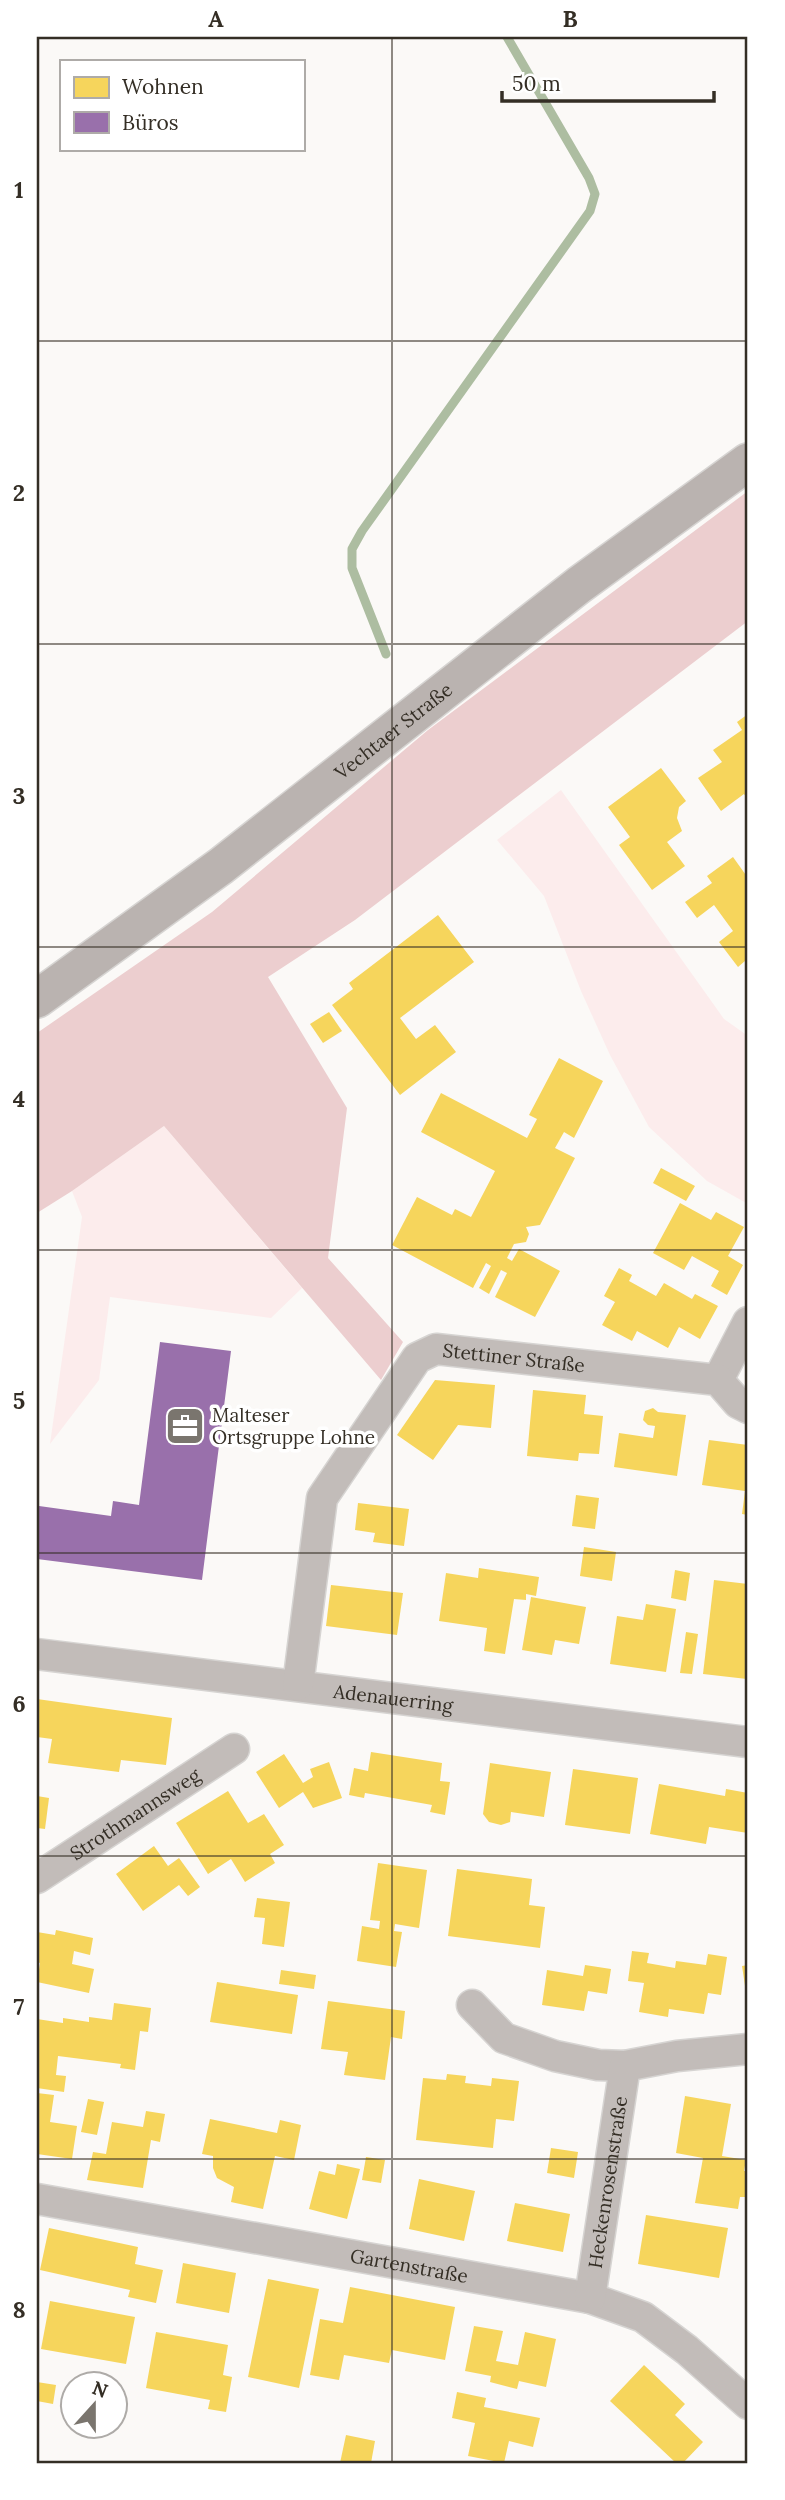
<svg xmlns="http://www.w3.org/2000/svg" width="785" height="2500" font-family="Lora,serif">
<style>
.green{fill:#fcecec}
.forest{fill:#eccecf}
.homes{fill:#f6d55c}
.offices{fill:#9970ab}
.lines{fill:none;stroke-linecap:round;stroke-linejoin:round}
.stream{stroke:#adbda1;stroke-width:9}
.minor-casing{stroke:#d6d4d2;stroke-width:33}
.major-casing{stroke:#d6d4d2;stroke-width:40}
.minor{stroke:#c2bcb9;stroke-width:30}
.major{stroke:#bab3b0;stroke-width:37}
.grid{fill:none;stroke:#342e25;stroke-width:2;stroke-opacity:0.55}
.labels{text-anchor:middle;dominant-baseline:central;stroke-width:7;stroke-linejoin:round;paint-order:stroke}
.street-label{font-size:19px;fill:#342e25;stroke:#fff}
.poi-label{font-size:19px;fill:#342e25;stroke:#fff;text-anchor:start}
.neatline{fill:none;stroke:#342e25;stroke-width:2.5}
.grid-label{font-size:23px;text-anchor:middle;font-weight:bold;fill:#342e25}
</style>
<rect width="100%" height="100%" fill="#fbf9f7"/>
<g class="green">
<path d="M561 790 724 1019 748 1036V1204L707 1181 649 1127 610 1055 581 991 544 896 497 840Z"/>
<path d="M164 1126 302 1288 271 1318 110 1297 99 1380 50 1444 82 1217 72 1191Z"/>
</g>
<path class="forest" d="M748 491V621L355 920 268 977 347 1108 328 1258 403 1342 381 1380 164 1126 72 1191 37 1213V1033L212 912 428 730Z"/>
<g class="homes">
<path d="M748 714V800L744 794 721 811 698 778 722 762 713 750 742 730 737 722Z"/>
<path d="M661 768 686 801 679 807 677 818 682 831 667 842 685 866 652 890 619 845 630 837 608 807Z"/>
<path d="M733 857 748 878V965L745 961 738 967 719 942 733 931 714 905 697 918 685 902 712 883 707 876Z"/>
<path d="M438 915 474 962 400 1018 416 1039 435 1025 456 1052 400 1095 332 1005 353 989 349 983Z"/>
<path d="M329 1012 342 1031 323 1043 310 1024Z"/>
<path d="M559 1058 603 1081 574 1138 564 1132 555 1148 575 1158 540 1225 526 1227 529 1234 526 1242 514 1244 507 1258 512 1261 519 1249 560 1271 535 1317 495 1297 507 1273 501 1270 489 1294 479 1288 491 1266 486 1263 473 1288 392 1245 417 1197 452 1215 455 1209 471 1217 495 1171 421 1132 441 1093 527 1138 537 1119 529 1115Z"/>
<path d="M661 1168 695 1186 686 1201 653 1183Z"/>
<path d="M680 1203 711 1220 716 1212 744 1227 728 1256 743 1265 727 1295 711 1286 719 1271 692 1256 684 1270 653 1253Z"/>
<path d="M619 1268 632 1275 629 1281 656 1296 664 1283 692 1299 695 1294 718 1306 700 1339 679 1327 668 1348 637 1331 632 1341 602 1325 615 1302 604 1296Z"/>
<path d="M435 1380 495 1385 491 1428 458 1425 433 1460 397 1435Z"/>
<path d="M533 1390 586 1395 584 1414 603 1416 599 1454 579 1453 578 1461 527 1456Z"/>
<path d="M653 1408 658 1412 686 1415 677 1476 614 1467 619 1433 653 1438 655 1426 648 1425 643 1420 645 1411Z"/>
<path d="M709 1440 748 1445V1515L742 1514 745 1491 702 1485Z"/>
<path d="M576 1495 599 1498 595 1529 572 1526Z"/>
<path d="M358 1503 409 1509 404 1546 373 1542 375 1533 355 1530Z"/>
<path d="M584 1547 616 1552 612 1581 580 1576Z"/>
<path d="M479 1568 539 1577 536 1596 526 1594V1600L514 1599 505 1654 484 1651 487 1628 439 1621 446 1573 478 1578Z"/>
<path d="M675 1570 690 1573 686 1601 671 1598Z"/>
<path d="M714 1580 748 1584 747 1679 703 1674Z"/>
<path d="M331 1585 403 1593 397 1635 326 1626Z"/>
<path d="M531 1597 586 1607 579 1644 555 1640 552 1655 522 1650Z"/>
<path d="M646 1604 676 1609 666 1672 610 1664 617 1616 643 1620Z"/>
<path d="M686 1632 698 1634 692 1674 680 1673Z"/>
<path d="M37 1699 172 1718 166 1765 121 1760 119 1772 48 1763 52 1739 37 1737Z"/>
<path d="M371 1752 442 1763 440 1781 450 1782 445 1815 430 1812 432 1805 365 1793 364 1798 349 1795 354 1768 368 1771Z"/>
<path d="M284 1754 303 1783 313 1777 310 1769 329 1762 342 1798 313 1808 303 1792 279 1808 256 1772Z"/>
<path d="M490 1763 551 1772 544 1817 511 1812 510 1822 501 1825 489 1822 483 1814Z"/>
<path d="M573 1769 638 1778 630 1834 565 1825Z"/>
<path d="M659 1784 725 1796 726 1789 748 1793V1833L709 1827 706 1844 650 1834Z"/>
<path d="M228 1791 248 1823 264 1814 284 1845 270 1854 275 1863 245 1882 231 1859 208 1874 176 1823Z"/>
<path d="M37 1796 49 1798 45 1829 37 1828Z"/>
<path d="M154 1846 168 1866 179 1858 200 1887 188 1896 179 1885 143 1911 116 1874Z"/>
<path d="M378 1863 427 1870 419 1928 395 1924 394 1931 402 1932 396 1967 357 1961 362 1926 379 1929 380 1921 370 1920Z"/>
<path d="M457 1869 532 1879 529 1905 545 1907 540 1948 448 1936Z"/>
<path d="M257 1898 290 1902 284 1947 262 1944 265 1918 254 1917Z"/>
<path d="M56 1930 93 1938 90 1955 74 1951 72 1964 94 1969 89 1993 37 1982 40 1963 37 1962V1932L55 1935Z"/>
<path d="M632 1951 649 1953 647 1963 675 1968 676 1961 706 1965 708 1954 727 1957 721 1995 708 1993 704 2014 669 2009 668 2017 639 2012 644 1983 628 1981Z"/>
<path d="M585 1965 611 1969 607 1994 588 1991 584 2011 542 2005 547 1970 583 1976Z"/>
<path d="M748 1965V1999H747L742 1966Z"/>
<path d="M281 1970 316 1975 314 1989 279 1984Z"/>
<path d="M217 1982 298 1995 292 2034 210 2022Z"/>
<path d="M328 2001 405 2011 402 2039 391 2037 385 2080 344 2075 348 2052 321 2049Z"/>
<path d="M114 2003 151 2008 148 2032 140 2031 135 2070 120 2068 121 2064 58 2056 56 2075 66 2076 64 2092 37 2088V2019L63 2023V2018L89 2022V2017L112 2020Z"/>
<path d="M447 2074 466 2076 465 2083 491 2086 492 2078 519 2081 514 2121 496 2119 493 2148 416 2140 423 2078 446 2080Z"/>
<path d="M37 2093 54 2095 50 2122 77 2126 72 2159 37 2154Z"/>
<path d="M685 2096 731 2104 722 2156 746 2160 744 2171H748V2197H740L738 2209 695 2203 703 2158 676 2153Z"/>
<path d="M88 2099 104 2102 97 2135 81 2132Z"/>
<path d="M146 2111 165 2114 160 2142 151 2140 143 2188 87 2180 93 2152 106 2154 112 2122 143 2127Z"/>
<path d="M210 2119 277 2133 280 2120 301 2125 294 2160 275 2156 263 2209 231 2202 234 2187 217 2178 213 2168V2156L202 2154Z"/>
<path d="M551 2148 578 2152 574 2178 547 2173Z"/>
<path d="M366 2157 385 2160 381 2183 362 2180Z"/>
<path d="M337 2164 360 2169 347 2219 309 2209 319 2171 335 2175Z"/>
<path d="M419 2179 475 2191 464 2241 409 2229Z"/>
<path d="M515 2203 570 2214 563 2252 507 2241Z"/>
<path d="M646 2215 728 2228 719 2278 638 2264Z"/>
<path d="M49 2228 138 2247 135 2264 163 2270 156 2303 128 2297 130 2290 40 2270Z"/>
<path d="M183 2263 236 2273 229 2313 176 2303Z"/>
<path d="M268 2279 319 2289 299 2388 248 2377Z"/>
<path d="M350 2287 455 2307 445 2360 392 2350 389 2363 344 2355 339 2380 310 2375 320 2319 343 2323Z"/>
<path d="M50 2301 135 2317 126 2364 41 2349Z"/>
<path d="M474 2326 503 2331 496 2361 518 2365 525 2332 556 2339 546 2387 519 2381 517 2389 490 2382 491 2376 465 2371Z"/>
<path d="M156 2332 228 2345 223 2375 232 2377 226 2412 208 2409 210 2400 146 2388Z"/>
<path d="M644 2365 685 2404 675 2415 703 2442 683 2463H676L610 2401Z"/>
<path d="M37 2382 56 2385 53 2404 37 2401Z"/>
<path d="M457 2392 486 2398 484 2407 540 2418 533 2447 509 2441 504 2463 468 2456 475 2423 452 2418Z"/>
<path d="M346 2435 375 2441 371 2463H340Z"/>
</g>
<path class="offices" d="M160 1342 231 1351 202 1580 37 1559 39 1506 111 1516 113 1501 139 1505Z"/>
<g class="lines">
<path class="stream" d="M386 654 352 568V549L362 531 590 211 595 194 589 178 507 37"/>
<g class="minor-casing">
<g id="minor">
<path d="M718 1380 748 1322"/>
<path id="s1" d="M37 1654 748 1742"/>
<path id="s2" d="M298 1685 322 1498 417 1358 436 1349 718 1380 738 1403 748 1408"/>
<path id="s3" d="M37 1878 234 1749"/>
<path d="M472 2005 504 2038 555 2056 598 2065 625 2066"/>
<path id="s4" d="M37 2199 590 2298 643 2317 687 2350 748 2404"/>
<path id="s5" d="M590 2298 625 2066 677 2056 748 2049"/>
</g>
</g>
<g class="major-casing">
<g id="major">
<path id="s6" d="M37 999 221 866 579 585 748 462"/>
</g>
</g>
<use href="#minor" class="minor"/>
<use href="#major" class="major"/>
</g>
<path class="grid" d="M392 37V2463M37 341H748M37 644H748M37 947H748M37 1250H748M37 1553H748M37 1856H748M37 2159H748"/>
<defs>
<g id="office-square" transform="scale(2.0125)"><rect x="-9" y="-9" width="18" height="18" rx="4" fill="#7a756e" stroke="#fff"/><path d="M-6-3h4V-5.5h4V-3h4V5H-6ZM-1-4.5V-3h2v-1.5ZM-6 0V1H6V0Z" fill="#fff"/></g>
</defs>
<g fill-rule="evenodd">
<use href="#office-square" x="185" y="1426"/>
</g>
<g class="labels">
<g class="street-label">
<text stroke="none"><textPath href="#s6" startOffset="446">Vechtaer Straße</textPath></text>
<text stroke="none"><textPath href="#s2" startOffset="457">Stettiner Straße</textPath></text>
<text stroke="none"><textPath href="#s1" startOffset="359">Adenauerring</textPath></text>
<text stroke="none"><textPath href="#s3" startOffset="117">Strothmannsweg</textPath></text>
<text stroke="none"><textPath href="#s5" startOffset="117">Heckenrosenstraße</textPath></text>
<text stroke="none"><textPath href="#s4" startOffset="378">Gartenstraße</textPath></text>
</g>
<g class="poi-label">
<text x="212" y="1415">Malteser<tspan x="212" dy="22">Ortsgruppe Lohne</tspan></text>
</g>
</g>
<rect width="785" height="2500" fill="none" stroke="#ffffff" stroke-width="77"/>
<rect x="60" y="60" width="245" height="91" fill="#ffffff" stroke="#aeaba8" stroke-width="2"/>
<rect x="74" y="77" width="35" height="21" fill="#f6d55c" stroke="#aeaba8" stroke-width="2"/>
<text x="122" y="94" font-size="21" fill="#342e25">Wohnen</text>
<rect x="74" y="112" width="35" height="21" fill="#9970ab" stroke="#aeaba8" stroke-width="2"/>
<text x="122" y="130" font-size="21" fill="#342e25">Büros</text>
<g transform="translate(94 2405) rotate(21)"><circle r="33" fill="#ffffff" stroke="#aeaba8" stroke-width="2"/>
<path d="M0-5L12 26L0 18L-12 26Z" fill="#7a756e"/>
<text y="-10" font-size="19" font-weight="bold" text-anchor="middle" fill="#342e25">N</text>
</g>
<path d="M502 91v10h212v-10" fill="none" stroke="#342e25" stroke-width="3.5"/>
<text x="512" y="91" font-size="21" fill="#342e25" stroke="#ffffff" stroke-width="5" paint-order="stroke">50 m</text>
<rect x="38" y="38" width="708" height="2424" class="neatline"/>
<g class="grid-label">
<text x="216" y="27">A</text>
<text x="570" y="27">B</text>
<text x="19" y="198">1</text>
<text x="19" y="501">2</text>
<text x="19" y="804">3</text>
<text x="19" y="1107">4</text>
<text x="19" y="1409">5</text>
<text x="19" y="1712">6</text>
<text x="19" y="2015">7</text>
<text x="19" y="2318">8</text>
</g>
</svg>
